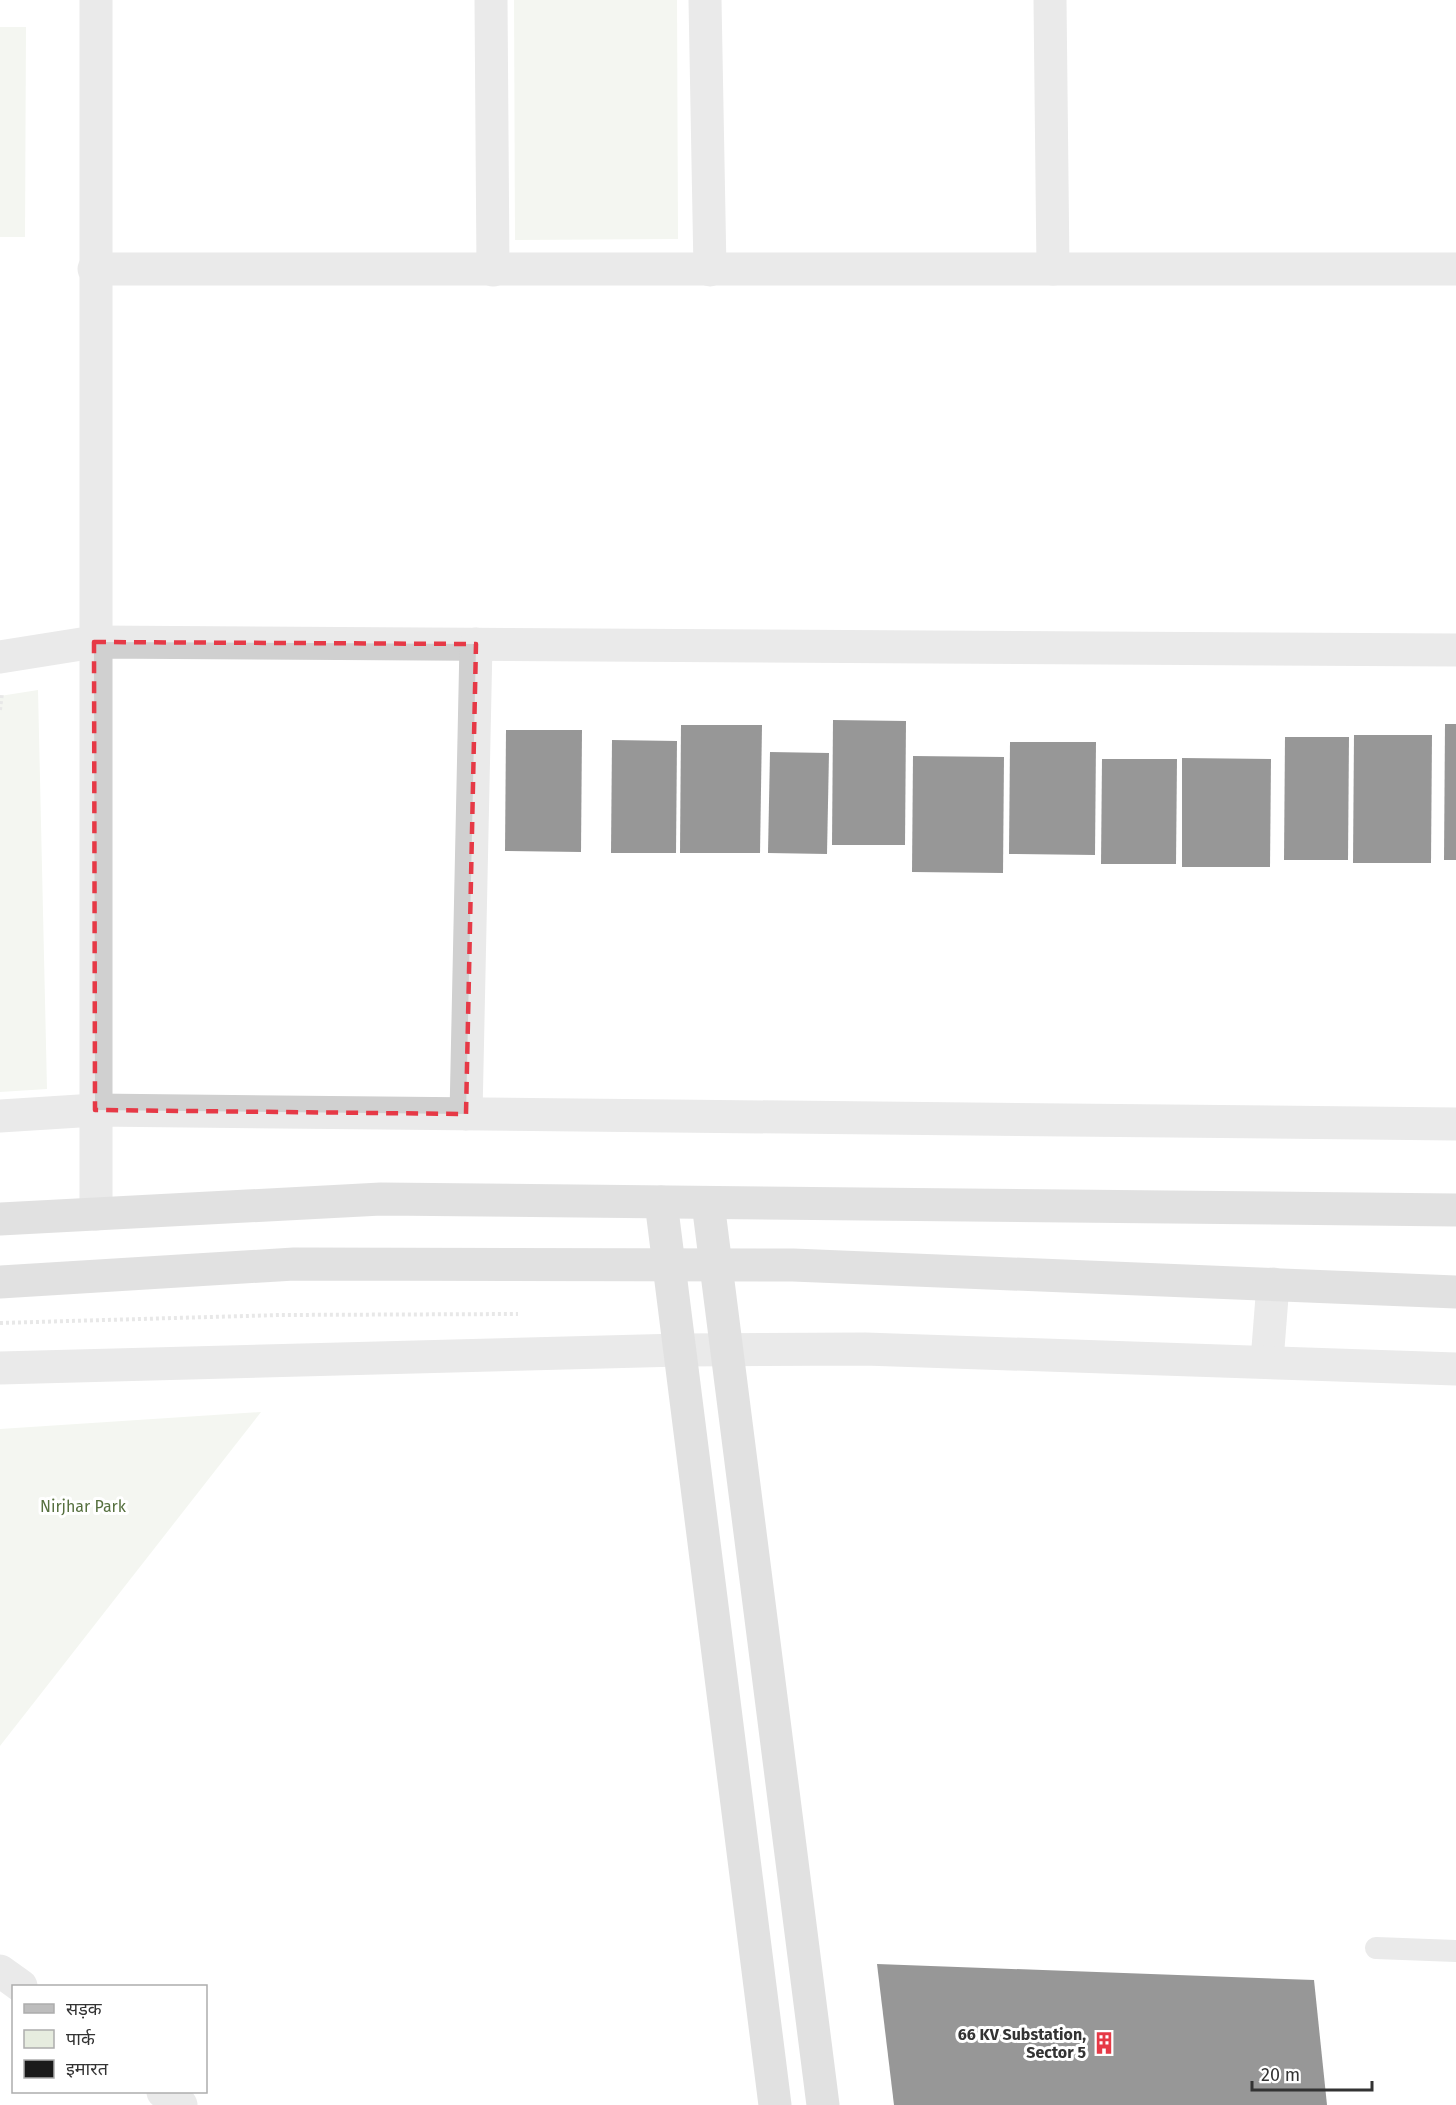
<svg xmlns="http://www.w3.org/2000/svg" width="1456" height="2105" font-family="'Fira Sans','Noto Sans Devanagari',sans-serif">
<style>
.green{fill:#e6ecdf}
.building{fill:#1a1a1a}
.lines{fill:none;stroke-linecap:round;stroke-linejoin:round}
.path{stroke:#cdcdcd;stroke-width:4;stroke-dasharray:3 3;stroke-linecap:butt}
.lane{stroke:#d0d0d0;stroke-width:22}
.street{stroke:#d0d0d0;stroke-width:33}
.secondary{stroke:#bdbdbd;stroke-width:33}
.marked{fill:none;stroke:#e63946;stroke-width:4.5;stroke-dasharray:12 8;stroke-linejoin:round}
.labels{text-anchor:middle;dominant-baseline:central;stroke-width:6;stroke-linejoin:round;paint-order:stroke}
.park-label{font-size:16px;fill:#56703f;stroke:#fff}
.poi-label{font-size:16px;font-weight:bold;fill:#333;stroke:#fff;text-anchor:end}
</style>
<rect width="100%" height="100%" fill="#fff"/>
<g class="green">
<path d="M514 0H677L678 239 515 240Z"/>
<path d="M0 27H26L25 237H0Z"/>
<path d="M38 690 47 1089 0 1092V696Z"/>
<path d="M261 1412 0 1746V1429Z"/>
</g>
<g class="building">
<path d="M833 720 906 721 905 845H832Z"/>
<path d="M1445 724H1456V860H1444Z"/>
<path d="M681 725H762L760 853H680Z"/>
<path d="M506 730H582L581 852 505 851Z"/>
<path d="M1354 735H1432L1431 863H1353Z"/>
<path d="M1285 737H1349L1348 860H1284Z"/>
<path d="M612 740 677 741 676 853H611Z"/>
<path d="M1010 742H1096L1095 855 1009 854Z"/>
<path d="M770 752 829 753 827 854 768 853Z"/>
<path d="M913 756 1004 757 1003 873 912 872Z"/>
<path d="M1182 758 1271 759 1270 867H1182Z"/>
<path d="M1102 759H1177L1176 864H1101Z"/>
<path d="M877 1964 1314 1980 1327 2105H894Z"/>
</g>
<g class="lines">
<g class="path">
<path d="M0 710 2 693"/>
<path d="M0 1323 280 1315 518 1314"/>
</g>
<path class="lane" d="M1376 1948 1456 1951"/>
<g class="street">
<path d="M491 0 493 270"/>
<path d="M705 0 710 270"/>
<path d="M1050 0 1053 269"/>
<path d="M94 269H1456"/>
<path d="M0 657 94 642 1456 650"/>
<path d="M466 1114 476 644"/>
<path d="M0 1116 95 1110 1456 1124"/>
<path d="M96 1214V0"/>
<path d="M1267 1361 1273 1284"/>
<path d="M0 1368 680 1350 865 1349 1456 1369"/>
<path d="M0 1971 21 1986"/>
<path d="M163 2092 181 2105"/>
</g>
<g class="secondary">
<path d="M661 1202 775 2105"/>
<path d="M708 1203 823 2105"/>
<path d="M0 1219 381 1199 1456 1210"/>
<path d="M0 1282 294 1264 793 1265 1456 1292"/>
</g>
</g>
<path d="M0 0H1456V2105H0ZM94 642 476 644 466 1114 95 1110Z" fill="#fff" fill-opacity=".55" fill-rule="evenodd"/>
<path class="marked" d="M94 642 476 644 466 1114 95 1110Z"/>
<defs>
<g id="building-bare" transform="scale(1.8)"><path d="M-4-6H4V6H1V3H-1V6H-4ZM-2.5-4.3h1.7v1.8h-1.7ZM.8-4.3h1.7v1.8H.8ZM-2.5-1h1.7V.8h-1.7ZM.8-1h1.7V.8H.8Z" fill="#e63946" stroke="#fff" stroke-width="2.5" paint-order="stroke"/></g>
</defs>
<g fill-rule="evenodd">
<use href="#building-bare" x="1104" y="2043"/>
</g>
<g class="labels">
<g class="park-label">
<text x="83" y="1506">Nirjhar Park</text>
</g>
<g class="poi-label">
<text x="1086" y="2034">66 KV Substation,<tspan x="1086" dy="18">Sector 5</tspan></text>
</g>
</g>
<rect x="12" y="1985" width="195" height="108" fill="#ffffff" stroke="#adadad" stroke-width="1.5"/>
<rect x="24" y="2004" width="30" height="9" fill="#bdbdbd" stroke="#adadad" stroke-width="1.5"/>
<text x="66" y="2015" font-size="18" fill="#333333">सड़क</text>
<rect x="24" y="2030" width="30" height="18" fill="#e6ecdf" stroke="#adadad" stroke-width="1.5"/>
<text x="66" y="2045" font-size="18" fill="#333333">पार्क</text>
<rect x="24" y="2060" width="30" height="18" fill="#1a1a1a" stroke="#adadad" stroke-width="1.5"/>
<text x="66" y="2075" font-size="18" fill="#333333">इमारत</text>
<path d="M1252 2081v9h120v-9" fill="none" stroke="#333333" stroke-width="3"/>
<text x="1261" y="2081" font-size="18" fill="#333333" stroke="#ffffff" stroke-width="4.5" paint-order="stroke">20 m</text>
</svg>
